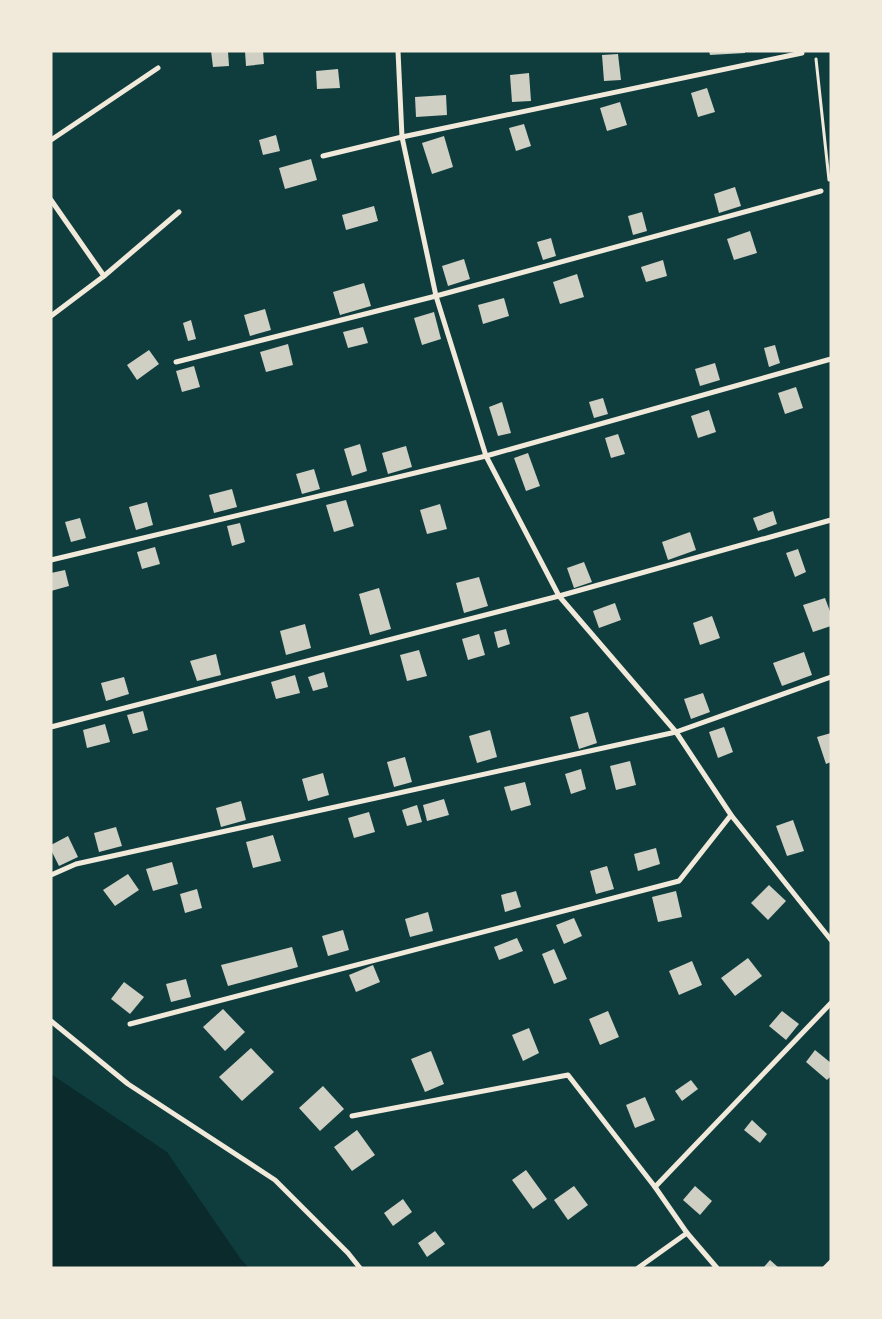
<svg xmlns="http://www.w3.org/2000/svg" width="882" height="1319" font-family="'Nunito Sans',sans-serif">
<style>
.water{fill:#0a2a2b}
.building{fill:#cfcfc3}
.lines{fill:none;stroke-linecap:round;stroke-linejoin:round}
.path{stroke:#f1e9da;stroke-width:3}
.minor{stroke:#f1e9da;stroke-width:5}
</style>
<rect width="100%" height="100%" fill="#0f3d3e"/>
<path class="water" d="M51 1074 167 1152 240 1258 249 1268H51Z"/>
<g class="building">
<path d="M211 51H228L229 66 213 67Z"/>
<path d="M245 51H263L264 64 246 66Z"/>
<path d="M709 51H745V53L710 55Z"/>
<path d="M618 54 621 80 604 81 602 55Z"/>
<path d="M338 69 340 88 317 89 316 71Z"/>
<path d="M529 73 531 101 512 102 510 75Z"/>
<path d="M707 88 715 112 698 117 691 93Z"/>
<path d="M446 95 447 115 416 117 415 97Z"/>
<path d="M620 102 627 125 607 131 600 108Z"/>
<path d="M524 124 531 146 516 151 509 128Z"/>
<path d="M276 135 280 151 263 155 259 140Z"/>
<path d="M444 136 453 167 432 174 422 143Z"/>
<path d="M311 159 317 180 285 189 279 168Z"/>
<path d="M735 187 741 206 719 213 714 194Z"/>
<path d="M374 206 378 221 346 230 342 215Z"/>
<path d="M642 212 647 231 633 235 628 216Z"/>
<path d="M750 231 757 253 734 260 727 239Z"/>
<path d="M551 238 556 256 543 260 537 242Z"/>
<path d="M464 259 470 279 448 286 442 266Z"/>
<path d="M663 260 667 276 646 282 641 267Z"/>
<path d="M577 274 584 297 560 304 553 282Z"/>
<path d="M364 283 371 306 340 315 333 292Z"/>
<path d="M504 298 509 316 483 324 478 305Z"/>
<path d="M265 309 271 330 250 336 244 315Z"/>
<path d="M434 312 441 339 422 345 414 318Z"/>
<path d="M191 320 196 339 188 341 183 323Z"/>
<path d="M363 327 368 343 348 348 343 332Z"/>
<path d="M288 344 293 365 266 372 260 352Z"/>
<path d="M775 345 780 363 769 367 764 348Z"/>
<path d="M149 350 159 364 137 380 127 365Z"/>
<path d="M715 363 720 380 700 386 695 369Z"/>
<path d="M194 366 200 387 182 392 176 371Z"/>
<path d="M796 387 803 408 785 414 778 393Z"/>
<path d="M603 398 608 414 594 418 589 402Z"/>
<path d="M502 402 511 433 498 436 489 407Z"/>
<path d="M709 410 716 432 698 438 691 416Z"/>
<path d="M618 434 625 454 611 458 605 438Z"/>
<path d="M360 444 367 471 352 476 344 449Z"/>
<path d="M406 446 412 467 388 474 382 453Z"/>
<path d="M528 453 540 486 526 491 514 458Z"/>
<path d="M314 469 320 489 302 494 296 474Z"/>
<path d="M232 489 237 507 214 513 209 495Z"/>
<path d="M346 500 354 526 334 532 326 505Z"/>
<path d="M147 502 153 525 136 530 129 507Z"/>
<path d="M440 504 447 529 427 534 420 510Z"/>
<path d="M773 511 777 524 758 531 753 518Z"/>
<path d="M80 518 86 538 71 542 65 522Z"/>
<path d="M240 523 245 542 232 546 227 526Z"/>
<path d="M690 532 696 550 668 560 662 542Z"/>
<path d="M155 547 160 564 142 569 137 552Z"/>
<path d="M798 549 806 572 795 577 786 553Z"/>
<path d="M584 562 592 582 574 588 567 568Z"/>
<path d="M65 570 69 586 51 591V573Z"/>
<path d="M479 577 488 606 464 613 456 583Z"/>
<path d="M379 588 391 629 370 635 359 594Z"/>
<path d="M825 598 831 614V626L813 632 803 605Z"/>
<path d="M615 603 621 620 599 628 593 611Z"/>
<path d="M712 616 720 638 700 645 693 623Z"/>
<path d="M305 624 311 648 286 655 280 631Z"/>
<path d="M506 629 510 644 498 648 494 632Z"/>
<path d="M479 634 485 655 468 660 462 639Z"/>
<path d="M419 650 427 676 407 681 400 655Z"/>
<path d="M804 652 812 675 782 686 773 663Z"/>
<path d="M216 654 221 675 197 681 190 661Z"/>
<path d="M324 672 328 687 313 691 308 677Z"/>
<path d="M295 675 300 693 276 699 271 682Z"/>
<path d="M124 677 129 694 106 701 101 683Z"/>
<path d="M703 693 710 712 691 719 684 699Z"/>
<path d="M143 711 148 730 133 734 127 715Z"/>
<path d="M588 712 597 743 579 749 570 717Z"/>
<path d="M105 724 110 742 87 748 83 730Z"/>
<path d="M724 727 733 752 718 758 709 732Z"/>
<path d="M490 730 497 757 477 763 469 736Z"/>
<path d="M831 733V762L826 764 817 737Z"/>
<path d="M405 757 412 782 394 787 387 762Z"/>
<path d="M630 761 636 785 616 790 610 766Z"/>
<path d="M581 769 586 789 571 794 565 774Z"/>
<path d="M323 773 329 795 308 801 302 779Z"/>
<path d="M525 782 531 805 511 811 504 787Z"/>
<path d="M444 799 449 815 427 821 423 805Z"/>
<path d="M241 801 246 820 221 827 216 808Z"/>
<path d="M417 805 422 822 407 826 402 810Z"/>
<path d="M369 812 375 832 354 838 348 818Z"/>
<path d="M793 820 804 851 787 856 776 826Z"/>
<path d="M116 827 122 846 99 852 94 833Z"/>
<path d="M273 835 281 861 253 868 246 842Z"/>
<path d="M68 836 78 857 59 866 51 850V845Z"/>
<path d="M656 848 660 864 638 871 634 854Z"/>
<path d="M172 862 178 884 153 891 146 869Z"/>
<path d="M607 866 614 889 596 894 590 871Z"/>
<path d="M128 874 139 890 115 906 103 890Z"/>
<path d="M769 885 786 901 768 920 751 903Z"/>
<path d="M197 889 202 908 185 913 180 894Z"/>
<path d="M516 891 521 907 505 912 501 895Z"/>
<path d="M676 891 682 917 658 922 652 897Z"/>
<path d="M428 912 433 931 410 937 405 919Z"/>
<path d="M574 918 582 936 564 944 556 925Z"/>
<path d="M343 930 349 950 328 956 322 936Z"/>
<path d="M517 938 523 951 499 960 494 947Z"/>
<path d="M292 947 298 967 228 986 221 965Z"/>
<path d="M554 949 567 979 554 984 542 954Z"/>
<path d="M748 958 762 976 735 996 721 978Z"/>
<path d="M692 961 702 985 679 995 669 971Z"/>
<path d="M373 965 380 982 356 992 349 975Z"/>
<path d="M186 979 191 997 171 1002 166 984Z"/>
<path d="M124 982 144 997 130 1014 111 999Z"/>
<path d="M223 1009 245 1032 225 1051 203 1027Z"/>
<path d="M608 1011 619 1037 600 1045 589 1019Z"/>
<path d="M782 1011 799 1024 786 1040 769 1026Z"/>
<path d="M529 1028 539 1053 523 1061 512 1035Z"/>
<path d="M251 1048 274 1072 242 1101 219 1077Z"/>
<path d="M815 1050 831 1063V1076L827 1080 806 1062Z"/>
<path d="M431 1051 444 1084 425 1092 411 1059Z"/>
<path d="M691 1080 698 1089 682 1101 675 1091Z"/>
<path d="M323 1086 344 1109 320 1131 299 1108Z"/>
<path d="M645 1097 655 1120 635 1128 626 1105Z"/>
<path d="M752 1120 767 1134 760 1143 744 1130Z"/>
<path d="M357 1130 375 1155 352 1171 334 1147Z"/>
<path d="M526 1170 547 1199 533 1209 512 1180Z"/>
<path d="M574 1186 588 1205 568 1220 554 1200Z"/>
<path d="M695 1186 712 1201 700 1215 683 1200Z"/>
<path d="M403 1199 412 1212 393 1226 384 1213Z"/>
<path d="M435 1231 445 1244 427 1257 418 1243Z"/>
<path d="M770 1260 779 1268H763Z"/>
</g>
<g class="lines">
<path class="path" d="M816 59 829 180"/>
<g class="minor">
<path d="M398 51 402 137 436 296 486 456 559 596 676 732 731 815 831 940"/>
<path d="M51 140 158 68"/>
<path d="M323 156 402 137 802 53"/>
<path d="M51 200 104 276"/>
<path d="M51 316 104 276 179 212"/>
<path d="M176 362 436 296 821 191"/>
<path d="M51 560 486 456 831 359"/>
<path d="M51 727 559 596 831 520"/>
<path d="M51 875 76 864 676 732 831 677"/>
<path d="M51 1021 128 1084 275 1180 348 1253 360 1268"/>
<path d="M130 1024 679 881 731 815"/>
<path d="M352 1116 568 1075 655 1187 687 1233 717 1268"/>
<path d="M655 1187 831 1003"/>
<path d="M638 1268 687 1233"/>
<path d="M825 1268 831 1262"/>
</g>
</g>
<rect width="882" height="1319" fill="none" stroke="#f1e9da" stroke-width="105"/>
</svg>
